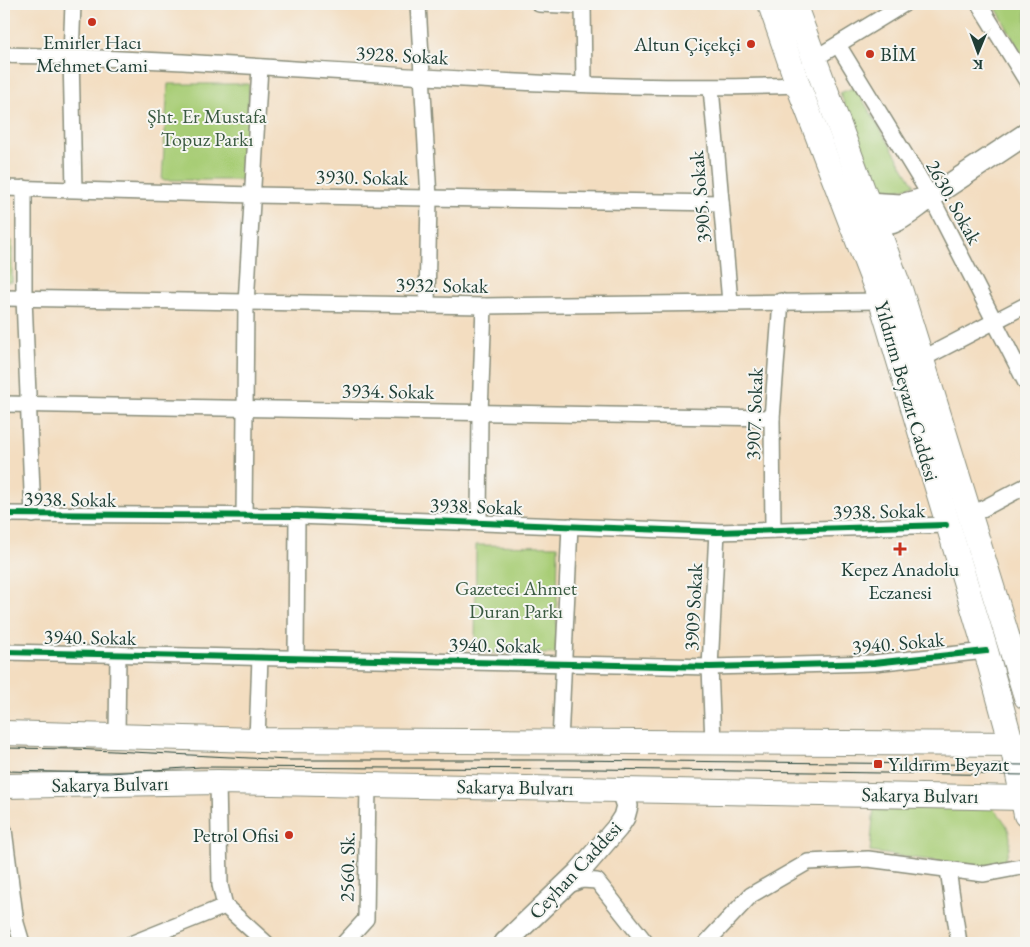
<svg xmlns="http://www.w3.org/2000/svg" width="1030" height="947" font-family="'EB Garamond',serif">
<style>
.green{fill:#a8cd76;stroke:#648555}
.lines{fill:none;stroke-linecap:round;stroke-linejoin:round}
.street-casing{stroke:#898d7a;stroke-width:18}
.secondary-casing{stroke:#898d7a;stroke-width:24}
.primary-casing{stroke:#898d7a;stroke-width:26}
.street{stroke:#fff;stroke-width:15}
.secondary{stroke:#fff;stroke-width:21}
.primary{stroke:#fff;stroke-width:24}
.tram{stroke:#1f3d34;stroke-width:1}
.cycleway-casing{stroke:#f6f6f2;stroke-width:9}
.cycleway{stroke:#00873e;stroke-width:6}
.poi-dot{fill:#c8321e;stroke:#f6f6f2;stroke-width:2}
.labels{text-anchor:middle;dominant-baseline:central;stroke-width:4;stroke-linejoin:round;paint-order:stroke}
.poi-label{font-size:20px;fill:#1f3d34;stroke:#f6f6f2}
.street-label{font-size:20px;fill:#1f3d34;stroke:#f6f6f2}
.park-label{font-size:20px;fill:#3a5a41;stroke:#f6f6f2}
</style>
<rect width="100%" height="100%" fill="#f6f6f2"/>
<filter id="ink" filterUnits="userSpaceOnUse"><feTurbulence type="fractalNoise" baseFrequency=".02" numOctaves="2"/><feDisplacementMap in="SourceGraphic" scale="10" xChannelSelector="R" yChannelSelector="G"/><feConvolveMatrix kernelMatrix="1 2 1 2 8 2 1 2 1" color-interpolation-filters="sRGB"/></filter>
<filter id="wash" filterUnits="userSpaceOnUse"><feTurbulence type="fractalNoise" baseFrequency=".0096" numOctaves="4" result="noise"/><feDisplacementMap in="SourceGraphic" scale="20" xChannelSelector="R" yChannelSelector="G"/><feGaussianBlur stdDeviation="1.12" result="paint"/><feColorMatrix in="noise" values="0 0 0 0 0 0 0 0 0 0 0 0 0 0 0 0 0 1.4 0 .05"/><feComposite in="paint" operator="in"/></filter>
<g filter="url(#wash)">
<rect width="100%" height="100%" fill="#f3ddc0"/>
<g class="green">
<path d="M994 4H1026V63Z"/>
<path d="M168 84H249L248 166 243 180H162Z"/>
<path d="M855 87 914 185 881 195 840 93Z"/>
<rect x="4" y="241" width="8" height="41"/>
<path d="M476 545 558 546 556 654 475 653Z"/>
<path d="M874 807H992C1009 824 1016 838 1004 861L980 867 870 852Z"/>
</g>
</g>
<g filter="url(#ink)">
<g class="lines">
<g class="street-casing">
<g id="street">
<path d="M73 4 71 56 74 189"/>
<path d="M418 4 429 198 427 305"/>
<path d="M539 4 583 6"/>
<path d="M583 4 584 84"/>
<path d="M979 4 1026 80"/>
<path d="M838 45 931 197 1026 383"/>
<path d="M4 55C269 60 533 95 798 85"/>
<path d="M814 59 904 4"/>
<path d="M711 88 730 302"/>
<path d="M4 188 253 195 721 203"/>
<path d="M24 188V298L33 515"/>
<path d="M4 298 484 306 881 301"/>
<path d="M922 359 1026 305"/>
<path d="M4 404 772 418"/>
<path d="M4 514 297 516 717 532 946 525"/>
<path d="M969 516 1026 486"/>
<path d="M244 517 246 304 260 67"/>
<path d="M479 522 480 413 484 306"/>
<path d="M773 530 772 418 781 301"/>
<path d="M4 652 710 667 874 663 986 651"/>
<path d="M296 657 297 516"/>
<path d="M117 735 118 654"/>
<path d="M257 740 260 657"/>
<path d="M560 742 570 526"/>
<path d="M713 743 710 667 717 532"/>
<path d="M218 782 220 885 225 906"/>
<path d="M4 830 16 923 22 943"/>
<path d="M948 870 959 943"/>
<path d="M569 885 582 880 597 881 646 943"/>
<path d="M133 943 225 906 266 943"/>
<path d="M344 943 366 919 368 784"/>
<path d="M706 943 751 895 808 862 868 859 984 874 1026 866"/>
</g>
</g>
<g class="secondary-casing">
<g id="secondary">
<path d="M931 197 1026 134"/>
<path d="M861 221C893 233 906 214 931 197L901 205 866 203"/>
<path d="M505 943 578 873 617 828 624 817 627 806 621 789"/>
</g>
</g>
<g class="primary-casing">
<g id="primary">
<path d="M770 4 798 85 881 301 986 651 1012 745 1026 815"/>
<path d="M794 4 901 292 1026 697"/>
<path d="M4 733 257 740 1026 744"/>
<path d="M4 786 218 782 1026 798"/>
</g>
</g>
<use href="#street" class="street"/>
<use href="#secondary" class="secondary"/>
<use href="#primary" class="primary"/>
<g class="tram">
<path d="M4 748 74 749 288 760H568L1026 765"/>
<path d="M4 771 110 773 200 767 596 769 1026 775"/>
</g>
<g class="cycleway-casing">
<g id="cycleway">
<path d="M4 514 297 516 717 532 946 525"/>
<path d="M4 652 710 667 874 663 986 651"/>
</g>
</g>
<use href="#cycleway" class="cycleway"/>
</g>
</g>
<g class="poi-dot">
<circle cx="92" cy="22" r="5"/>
<circle cx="751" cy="44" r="5"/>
<circle cx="870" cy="54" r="5"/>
<path d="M897.5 541.5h5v5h5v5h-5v5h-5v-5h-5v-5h5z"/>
<rect x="873" y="759" width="10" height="10" rx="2.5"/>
<circle cx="289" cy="835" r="5"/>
</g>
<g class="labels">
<g class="poi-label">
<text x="92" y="42">Emirler Hacı<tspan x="92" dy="23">Mehmet Cami</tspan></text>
<text x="741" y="44" text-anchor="end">Altun Çiçekçi</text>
<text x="880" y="54" text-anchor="start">BİM</text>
<text x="900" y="569">Kepez Anadolu<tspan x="900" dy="23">Eczanesi</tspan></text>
<text x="888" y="764" text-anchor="start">Yıldırım Beyazıt</text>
<text x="279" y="835" text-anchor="end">Petrol Ofisi</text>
</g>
<g class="street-label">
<text transform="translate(402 55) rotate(3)">3928. Sokak</text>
<text transform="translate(362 177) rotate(1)">3930. Sokak</text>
<text transform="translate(700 197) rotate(-95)">3905. Sokak</text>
<text transform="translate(954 202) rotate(61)">2630. Sokak</text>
<text transform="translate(442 285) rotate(1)">3932. Sokak</text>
<text transform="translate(388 391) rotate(1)">3934. Sokak</text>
<text transform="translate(907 391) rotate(74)">Yıldırım Beyazıt Caddesi</text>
<text transform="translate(754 414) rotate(-88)">3907. Sokak</text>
<text transform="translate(70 499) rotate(1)">3938. Sokak</text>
<text transform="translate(476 506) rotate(2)">3938. Sokak</text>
<text transform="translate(879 511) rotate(-1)">3938. Sokak</text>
<text transform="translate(693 607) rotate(-87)">3909 Sokak</text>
<text transform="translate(90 637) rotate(1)">3940. Sokak</text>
<text transform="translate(898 643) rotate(-5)">3940. Sokak</text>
<text transform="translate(495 645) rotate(1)">3940. Sokak</text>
<text transform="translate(110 784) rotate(-1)">Sakarya Bulvarı</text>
<text transform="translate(515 787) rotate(1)">Sakarya Bulvarı</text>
<text transform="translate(920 795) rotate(1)">Sakarya Bulvarı</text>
<text transform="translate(347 867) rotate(-89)">2560. Sk.</text>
<text transform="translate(575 870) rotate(-47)">Ceyhan Caddesi</text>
</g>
<g class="park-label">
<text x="207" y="116">Şht. Er Mustafa<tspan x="207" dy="23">Topuz Parkı</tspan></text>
<text x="516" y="588">Gazeteci Ahmet<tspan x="516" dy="23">Duran Parkı</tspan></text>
</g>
</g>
<rect width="1030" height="947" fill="none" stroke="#f6f6f2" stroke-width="20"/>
<g transform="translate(978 52) rotate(181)" stroke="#f6f6f2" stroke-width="4" paint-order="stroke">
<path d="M0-4L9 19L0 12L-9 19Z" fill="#1f3d34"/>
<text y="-8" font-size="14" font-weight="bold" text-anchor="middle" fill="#1f3d34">K</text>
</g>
</svg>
